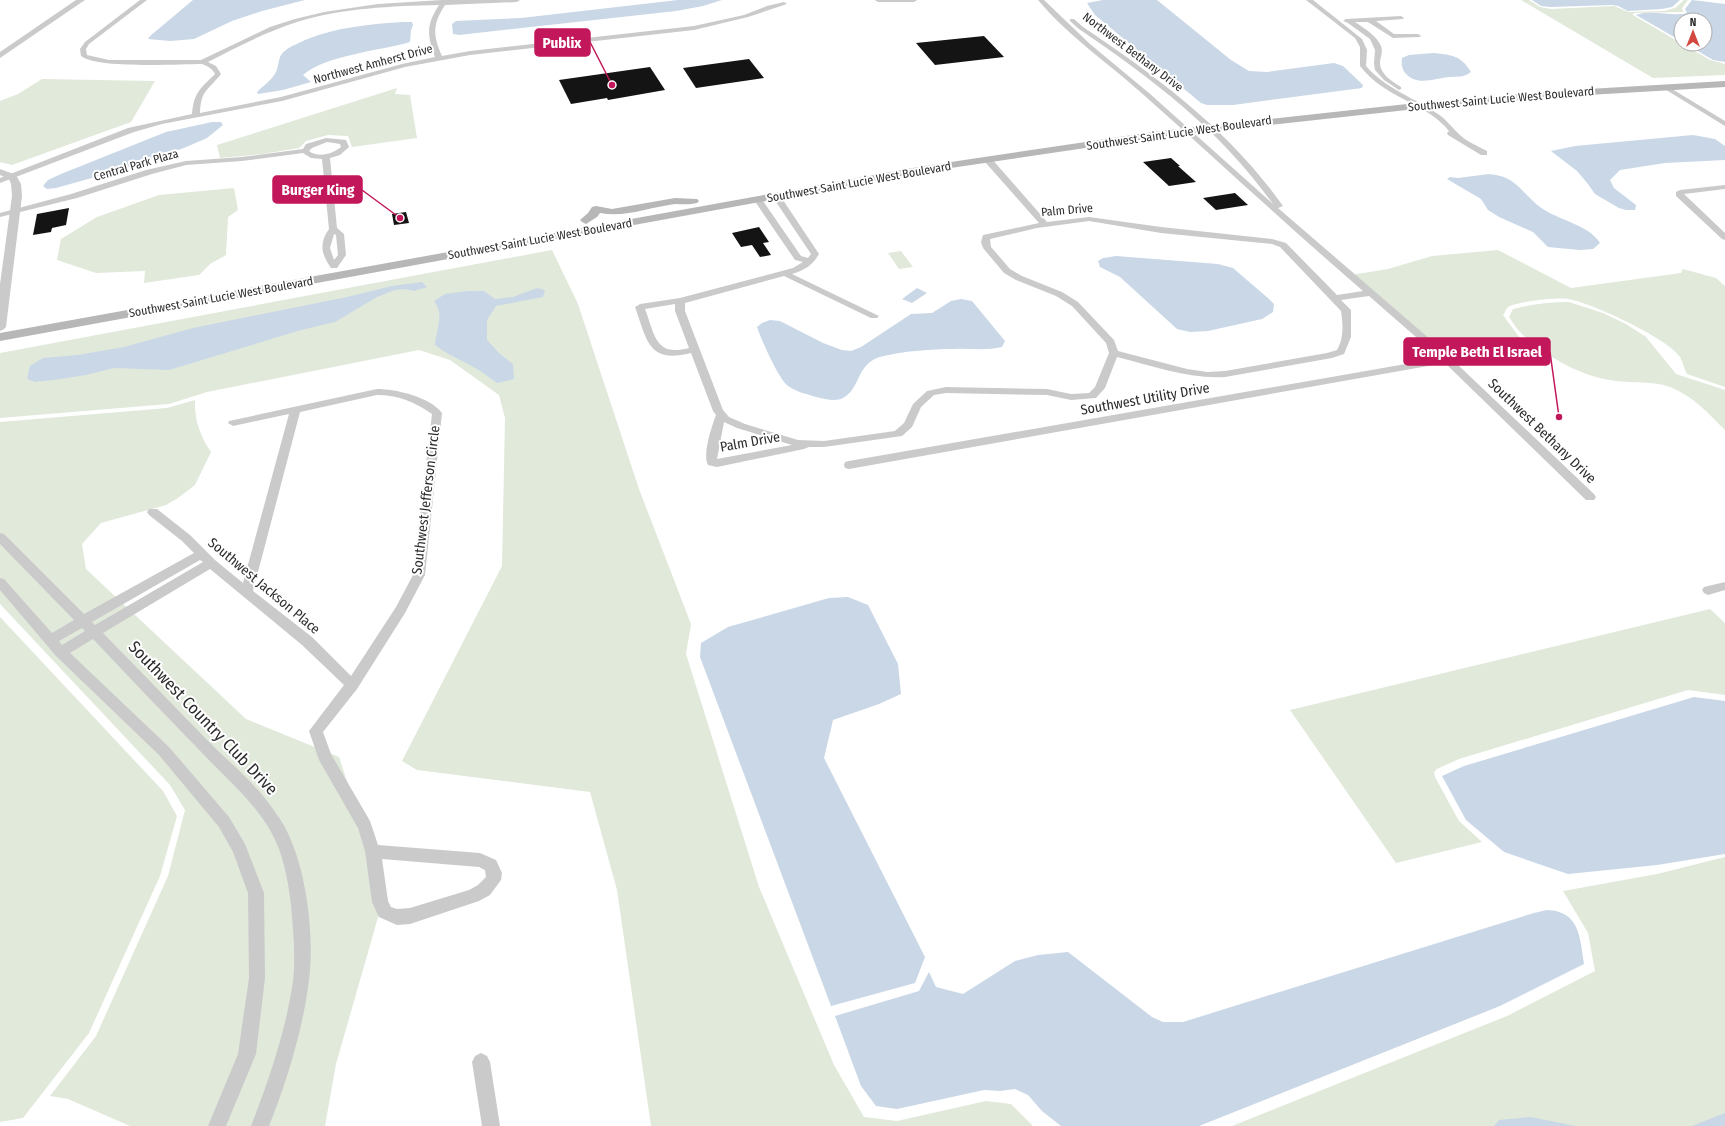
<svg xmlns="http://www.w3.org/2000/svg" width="1725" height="1126" font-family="'Fira Sans Condensed',sans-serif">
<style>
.green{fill:#e1e9db}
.water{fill:#c9d7e7}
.building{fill:#141414}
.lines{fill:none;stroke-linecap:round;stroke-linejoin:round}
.minor{fill:#cacaca;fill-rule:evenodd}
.tertiary{fill:#cacaca;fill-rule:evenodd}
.secondary{fill:#b7b7b7;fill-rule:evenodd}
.labels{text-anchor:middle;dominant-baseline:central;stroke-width:4;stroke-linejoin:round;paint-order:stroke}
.far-street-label{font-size:12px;fill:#2d2d2d;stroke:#fff}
.street-label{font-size:14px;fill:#2d2d2d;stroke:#fff}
.near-street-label{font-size:17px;fill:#2d2d2d;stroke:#fff}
.leader{fill:none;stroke:#c2185b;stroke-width:1.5}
.callout-dot{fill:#c2185b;stroke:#fff;stroke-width:1.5}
.callout{fill:#c2185b;stroke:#c2185b;stroke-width:1.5}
.callout-label{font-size:15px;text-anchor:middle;font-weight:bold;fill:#fff}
</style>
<rect width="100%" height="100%" fill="#fff"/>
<g class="green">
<path d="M1521 0H1529L1540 7 1551 9 1614 6 1629 12 1664 11 1675 8 1684 0H1688L1682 8 1683 12 1634 13 1633 15 1710 60 1725 64V75L1653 78Z"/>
<path d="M42 79 155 81 131 122 12 165 0 162V101L18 94Z"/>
<path d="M397 88 395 94 410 95 417 138 352 147 348 136 328 135 306 141 299 148 263 154 220 158 217 145Z"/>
<path d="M234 188 238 210 228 217 226 255 210 264 199 275 144 283 145 271 96 273 57 260 61 239 97 217 159 195Z"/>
<path d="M552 250 578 304 639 489 691 624 686 654 759 887 834 1065 864 1117 897 1121 986 1101 1011 1104 1033 1126H651L617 890 590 792 417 770 402 761 502 566 505 418 499 395 450 360 419 350 207 392 169 404 0 418V353Z"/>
<path d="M1498 250 1571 288 1681 273 1683 269 1716 278 1725 286V387L1687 374C1684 369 1683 362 1680 357 1669 339 1590 302 1568 299 1559 297 1514 302 1508 307 1506 309 1505 313 1503 315L1519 337 1545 356 1440 358 1351 275 1388 269 1432 256Z"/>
<path d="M901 251 913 267 899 269 888 253Z"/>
<path d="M1569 302 1603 313 1626 324 1646 337 1676 374 1725 390V430C1708 413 1693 396 1670 387 1653 381 1633 383 1616 381 1582 377 1549 358 1524 336 1518 331 1513 323 1509 317L1513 309C1532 304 1550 302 1569 302Z"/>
<path d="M195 400C194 418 200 436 211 452L195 485 178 498 166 505 101 523 82 544 86 569 246 719 339 757 362 826 383 900 336 1064 325 1126H130L68 1099 50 1096 96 1036 168 876 185 810 170 785 0 604V422L167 408Z"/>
<path d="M1710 609 1725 623V695L1688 690 1459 759 1437 769 1434 772 1435 777 1459 821 1482 842 1396 863 1290 710Z"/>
<path d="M0 617 163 791 177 816 160 876 89 1033 23 1118 0 1122Z"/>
<path d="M1725 857V1126H1232L1507 1016 1595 971 1588 933 1563 891 1657 874Z"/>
</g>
<g class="water">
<path d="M193 0H305L262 11 232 21 194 39 170 41 148 39 150 36Z"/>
<path d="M678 0H722L703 6 676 11 459 35 453 34 452 24 456 21 521 18Z"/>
<path d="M1103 0H1157L1231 60 1249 71 1267 72 1334 63 1343 66 1363 85 1362 88 1233 105H1207L1201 103 1095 15 1087 3Z"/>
<path d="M1532 0H1680L1672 7 1662 9 1628 11 1618 6 1612 5 1550 7 1541 6Z"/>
<path d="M1692 0 1725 4V62L1713 60 1686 44H1705V20H1681V41L1636 15C1650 9 1674 17 1687 13L1685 9Z"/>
<path d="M404 22H412L413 25 411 30 410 42C379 51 326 55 303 75L311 82 283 90 258 94 257 92C263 86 273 79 276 72 280 63 277 56 286 50 291 46 299 43 305 40 337 27 370 24 404 22Z"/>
<path d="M1433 53C1451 55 1461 55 1471 72 1462 78 1460 76 1450 77 1436 78 1419 86 1407 75 1402 70 1401 65 1402 58L1409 55Z"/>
<path d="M212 122H221L223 125 207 138 184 148 113 172 56 188 47 189 43 186 48 180 61 174 166 132Z"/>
<path d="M1693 135 1715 139 1725 146V160L1665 163 1620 170 1610 180 1614 188 1636 205 1635 210H1626L1619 208 1595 194 1588 184 1577 171 1551 151 1575 146Z"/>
<path d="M1489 174C1497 175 1503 176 1510 180 1521 187 1529 199 1540 207 1559 221 1588 224 1600 243L1593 249 1580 250 1548 247 1533 232 1499 217 1488 210 1481 199 1447 179 1450 177 1458 178Z"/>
<path d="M1116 256 1218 264 1233 268 1269 299 1274 304 1273 312 1262 319 1208 331 1190 332 1177 329 1120 277 1100 267 1098 261 1103 258Z"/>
<path d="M422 282 427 287 414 291 405 289 395 290 377 297 335 322 301 330 169 370 114 368 86 375 54 380 35 382 27 379 30 366 43 358 78 355 124 347 193 328 347 297 392 286Z"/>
<path d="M537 288 545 290 543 297 496 306 487 320V340L500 354 513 364 514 379 497 383 479 370 445 352 435 345C436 328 445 316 434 301L445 294 468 291H484L495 299 513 297Z"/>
<path d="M917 288 927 293 912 303 902 299Z"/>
<path d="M961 299 972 301 1005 341 1002 347C986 351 969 348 953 349 932 349 905 351 884 356 855 362 862 388 843 398 835 402 825 399 816 397 807 394 796 392 788 386 779 380 761 339 757 327L762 323 770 320 780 321 823 343 842 350 851 351 861 347 911 314 932 313 951 301Z"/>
<path d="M848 597 868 605 898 664 901 694 879 704 833 720 824 758 925 957 915 983 831 1006 700 657 701 643 728 627 829 598Z"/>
<path d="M1694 697 1725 701V854L1657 865 1568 874 1504 852 1466 820 1442 776 1464 766Z"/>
<path d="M1547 910C1580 911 1580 938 1584 964L1500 1006 1199 1126H1061L1042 1111 1028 1095 1015 1089 1000 1091 984 1090 897 1109 876 1106 861 1086 835 1016 919 991 929 972 936 987 963 994 1015 961 1038 955 1068 952 1152 1017 1163 1022H1183L1534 913Z"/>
<path d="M1725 1113V1126H1692Z"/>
<path d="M1531 1117 1575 1126H1494L1499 1120Z"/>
</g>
<g class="building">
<path d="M984 36 1004 57 935 65 916 43Z"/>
<path d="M749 59 764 78 696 88 683 68Z"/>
<path d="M650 67 665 90 608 100 607 98 571 104 559 80Z"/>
<path d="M1171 158 1180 166H1178L1196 182 1169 186 1143 162Z"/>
<path d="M1235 193 1248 205 1216 210 1203 198Z"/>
<path d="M69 208 66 225 52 228 51 232 33 235 37 214Z"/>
<path d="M406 212 409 223 394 225 392 214Z"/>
<path d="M759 227 769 242 763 243 771 255 760 257 752 245 741 247 732 233Z"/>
</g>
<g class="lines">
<g class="minor">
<path d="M140 0H147L89 44 86 49 87 55 109 60H201L270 27 295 19 324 12 378 4 442 0H520L517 2 445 5C432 25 433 35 442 56L470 51 694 26 744 15 767 6 784 2 787 4 748 17 694 30 470 55 405 67 282 101 162 124 134 132 0 183V178L128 128 192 114C194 92 200 89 215 74 212 68 207 66 202 64 178 64 97 69 81 56L80 49 85 42ZM439 5C426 25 427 35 435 57L402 64 281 97 200 113C201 89 208 91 221 74L216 66 208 62C237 47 266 32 297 22 342 8 392 6 439 5Z"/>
<path d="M875 0H917L914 2H878Z"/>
<path d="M1038 0H1044L1090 44 1149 93 1273 204C1220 130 1154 80 1079 29L1070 21V19H1074L1083 27C1158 77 1230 131 1283 206L1278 208 1438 346 1594 494 1596 497 1594 500H1586L1445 363 849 469 845 468 844 465 845 462 849 461 1440 358 1369 296 1341 300 1351 310V337L1344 354 1332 358 1225 377C1188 379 1153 366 1117 357L1105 388 1096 398 1071 400 1047 395 946 393 934 395 921 407 912 427 902 436 824 447H809L804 449 717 467 708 465C702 454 712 426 716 415L713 411 691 353C648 364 647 340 635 307L640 304 680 298 793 268 803 262 795 260 754 200 755 198H761L801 256 808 258 811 254 772 196 773 194H779L819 254C813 265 805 270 792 274L879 316 877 318H871L784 276 685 303V311L723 410 729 417 745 424 798 440 824 441 895 431 904 423 913 404 927 391 946 387 1047 389 1071 394 1089 393 1095 387 1109 353 1106 343 1072 306 1056 296 1016 280 1004 273 983 248 981 242 983 235 1039 223 985 162V158H991L1047 222 1089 217 1161 227 1272 239 1286 243 1337 295 1363 291C1290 228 1219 162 1146 97 1111 65 1069 37 1038 0ZM1089 221 1161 233 1272 244 1280 247 1341 311C1343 324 1344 338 1337 350L1327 353 1225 371 1207 372 1187 369 1118 351 1114 340 1078 302 1062 292 1022 276 1010 269 991 247 990 239 1037 228ZM675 304V311L689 348C655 357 655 335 645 309ZM724 422 737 428 792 445 717 459Z"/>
<path d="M1306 0H1313L1362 39 1367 50 1366 66C1386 89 1413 97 1438 114 1447 120 1452 128 1460 135 1467 142 1478 146 1487 151V155H1481L1448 135 1447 133 1449 131C1426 102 1385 99 1360 66V47L1355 38Z"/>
<path d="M1401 16 1404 18 1403 19 1376 21 1394 34H1418L1421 36 1420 37 1393 38 1368 22H1355C1365 29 1376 35 1381 46 1383 51 1381 56 1380 61 1379 74 1392 81 1401 87V89L1399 90 1384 80 1375 70 1374 64 1375 50 1370 39 1348 23 1343 21 1346 19Z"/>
<path d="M1663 86H1667L1725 121V126L1663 88Z"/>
<path d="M326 138 346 140 349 147 340 155 330 158 337 228 344 234 346 255 337 268H331C321 254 319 243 329 229L322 159 311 158 303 153 242 161 186 165 152 174 77 198 0 217V213L71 194 146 170 186 161 242 157 303 149 306 144ZM327 142 340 144 341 147C333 154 318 158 309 151L312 148ZM334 234 336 235 338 255 334 260 330 248Z"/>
<path d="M1725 185V189L1684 194 1725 233V240L1722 239 1676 196V192L1680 190Z"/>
<path d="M377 389C396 389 430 397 442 413L425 575 405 613 357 689 323 732 331 754 370 821 378 845 480 853 496 860 502 873 501 880 490 895 479 901 410 924 397 925 379 917 372 902 365 851 358 828 319 760 309 731 344 685 302 645 210 569 103 633C140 671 176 708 213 746 227 760 243 773 256 788 265 797 273 809 280 819 306 859 315 934 309 980 303 1029 287 1081 269 1126H251C269 1080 286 1030 293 981 296 956 293 930 291 905 288 879 283 852 270 830 253 801 227 779 204 755 167 717 130 678 93 639L70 653 169 747 229 817 245 844 264 893 265 978 256 1054 226 1126H208L238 1054 249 978 248 893 233 852 219 827 159 755 56 656 0 590V578L4 579 52 633 74 620 0 544V533L4 534 84 614 194 553 182 541 149 515 147 512 149 509H157L190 535 215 560 243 583 289 414 233 426 228 423 229 421ZM377 395C398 395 415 402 432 414L413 575 396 607 351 676 312 637 253 591 300 412ZM200 560 203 562 95 625 92 622ZM82 628 85 631 62 645 59 641ZM382 859 479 867 485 870 486 877 478 885 469 890 410 908 397 909 391 907 388 901Z"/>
<path d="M1725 582V590L1708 595 1704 593 1702 590 1704 587Z"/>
<path d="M481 1053 487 1056 490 1062 500 1126H482L472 1062 475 1056Z"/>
</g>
<g class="tertiary">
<path d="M76 0H85L0 58V52Z"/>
<path d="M0 169 16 175 21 184 22 196 6 327 4 329 0 331V284L12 196 11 184 9 179 0 175Z"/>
</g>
<g class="secondary">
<path d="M1725 81V87L1554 97 1416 109 1160 137 924 172 0 341V333L924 166 1160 131 1416 103 1554 91Z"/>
<path d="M675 198 697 199 699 201 697 203C690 205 682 204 675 204 650 207 625 218 600 213L597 217 586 224 582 222 580 220 588 213 592 207 596 206 612 209Z"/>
</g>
</g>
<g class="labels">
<g class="far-street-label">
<text transform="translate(1133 52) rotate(37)">Northwest Bethany Drive</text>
<text transform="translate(373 64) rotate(-15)">Northwest Amherst Drive</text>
<text transform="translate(1501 99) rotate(-5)">Southwest Saint Lucie West Boulevard</text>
<text transform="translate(1179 133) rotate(-8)">Southwest Saint Lucie West Boulevard</text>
<text transform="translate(136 165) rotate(-16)">Central Park Plaza</text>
<text transform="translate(859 182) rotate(-10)">Southwest Saint Lucie West Boulevard</text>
<text transform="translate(1067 210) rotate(-5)">Palm Drive</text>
<text transform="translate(540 239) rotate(-10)">Southwest Saint Lucie West Boulevard</text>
<text transform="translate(221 297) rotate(-10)">Southwest Saint Lucie West Boulevard</text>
</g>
<g class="street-label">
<text transform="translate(1145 399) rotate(-10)">Southwest Utility Drive</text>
<text transform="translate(1542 431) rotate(44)">Southwest Bethany Drive</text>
<text transform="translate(750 442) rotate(-10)">Palm Drive</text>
<text transform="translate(426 500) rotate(-83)">Southwest Jefferson Circle</text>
<text transform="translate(264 586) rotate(40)">Southwest Jackson Place</text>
</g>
<g class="near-street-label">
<text transform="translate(203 718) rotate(46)">Southwest Country Club Drive</text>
</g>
</g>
<path class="leader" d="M612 85L590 42M400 218L362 190M1559 417L1550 352"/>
<g class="callout-dot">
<circle cx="612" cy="85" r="4"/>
<circle cx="400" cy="218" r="4"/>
<circle cx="1559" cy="417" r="4"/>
</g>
<g class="callout">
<rect x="535" y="29" width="55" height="27" rx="4"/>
<rect x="273" y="176" width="89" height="27" rx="4"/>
<rect x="1404" y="338" width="146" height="27" rx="4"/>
</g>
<g class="callout-label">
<text x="562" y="48">Publix</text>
<text x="318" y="195">Burger King</text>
<text x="1477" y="357">Temple Beth El Israel</text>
</g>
<g transform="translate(1693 32)"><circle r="19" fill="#ffffff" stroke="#ababab"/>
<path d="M0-3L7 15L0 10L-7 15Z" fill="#d3493f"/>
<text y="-6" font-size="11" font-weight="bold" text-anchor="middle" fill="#2d2d2d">N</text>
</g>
</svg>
